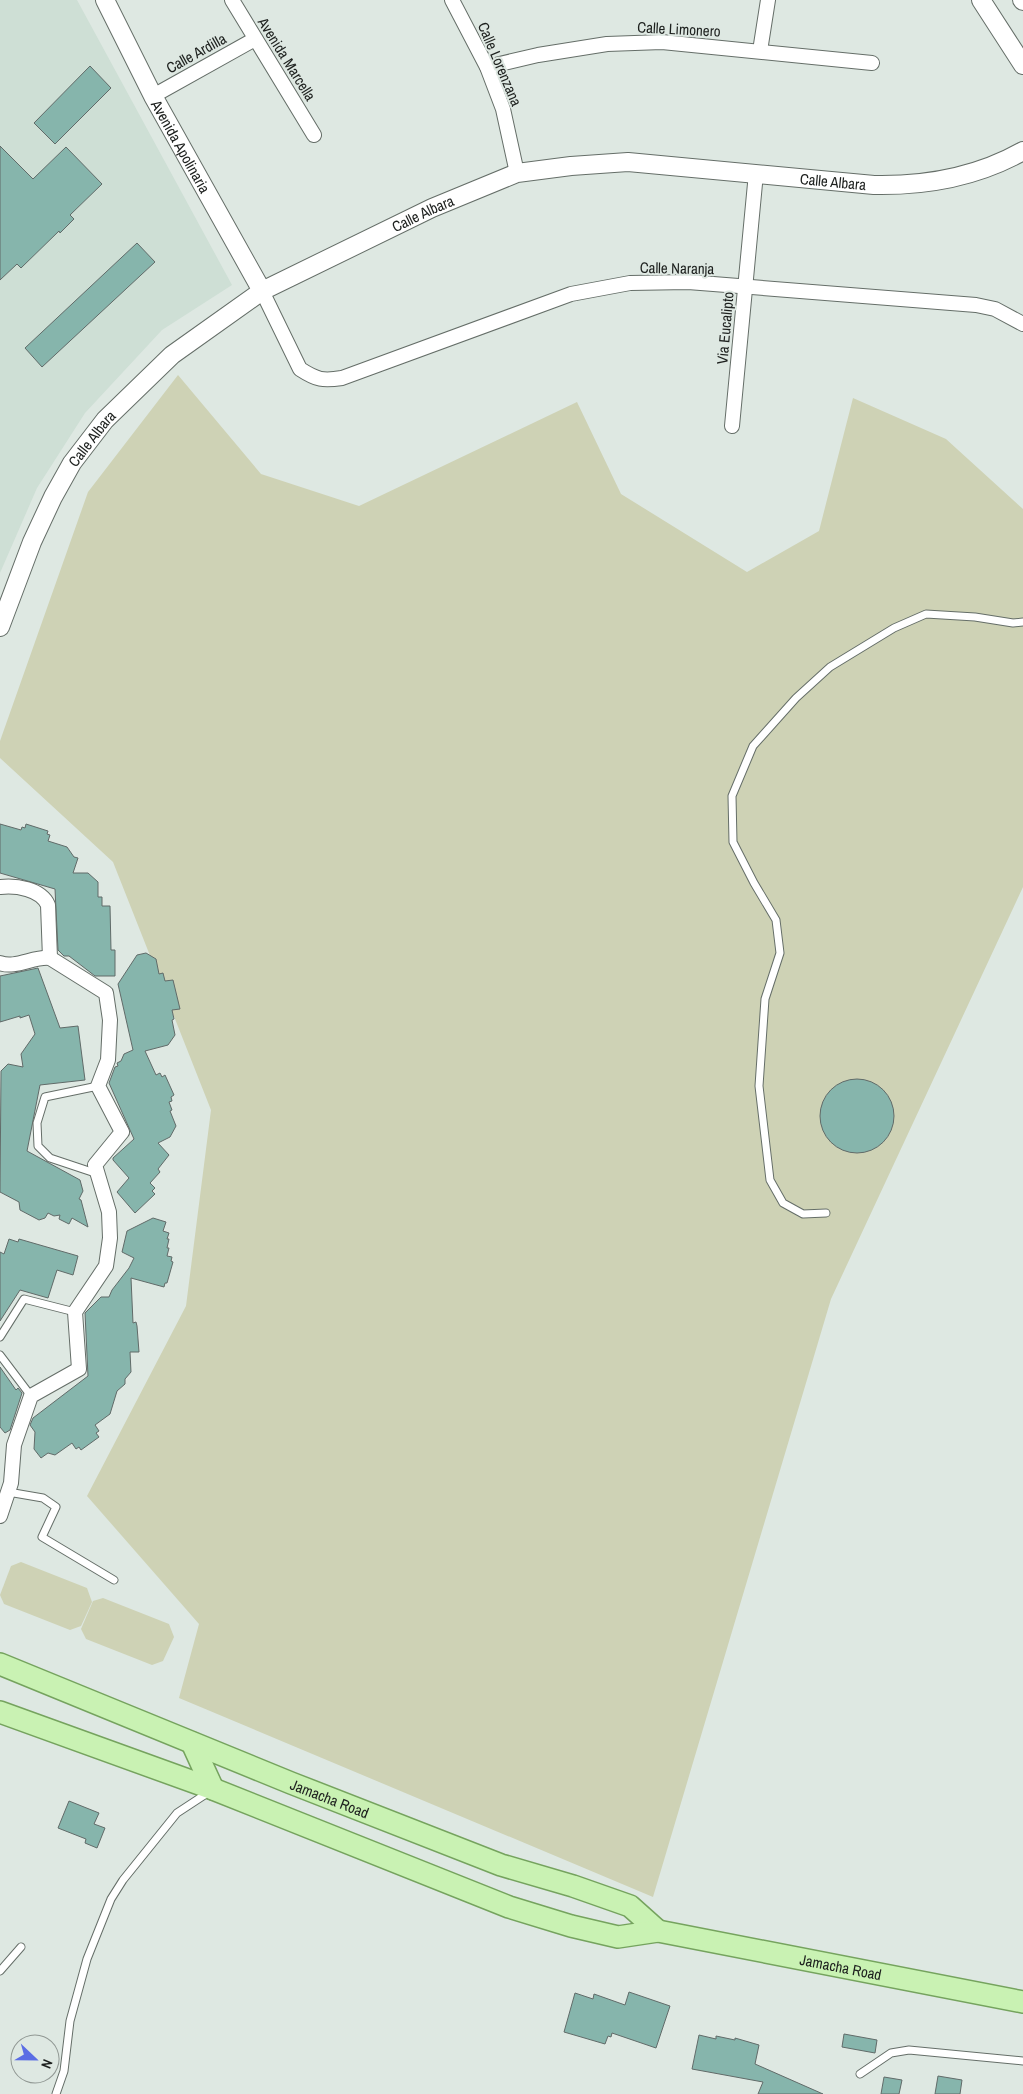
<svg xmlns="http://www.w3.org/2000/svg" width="1023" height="2094" font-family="'Archivo Narrow',sans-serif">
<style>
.built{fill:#cedfd5}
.green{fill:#ced2b5}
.building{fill:#86b5ac;stroke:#616b69}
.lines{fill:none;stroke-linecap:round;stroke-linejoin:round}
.service-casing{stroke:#656e68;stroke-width:9}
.minor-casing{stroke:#656e68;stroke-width:16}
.tertiary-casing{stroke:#656e68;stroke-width:20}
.primary-casing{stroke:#75a35e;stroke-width:24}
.service{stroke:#fff;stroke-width:7}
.minor{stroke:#fff;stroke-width:14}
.tertiary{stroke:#fff;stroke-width:18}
.primary{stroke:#c9f2b3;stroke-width:21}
.labels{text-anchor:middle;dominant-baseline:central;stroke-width:4;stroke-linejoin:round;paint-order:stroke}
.street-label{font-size:15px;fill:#1d201e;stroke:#dee8e2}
</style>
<rect width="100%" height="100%" fill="#dee8e2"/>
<path class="built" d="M0 0H77L232 285 162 330 85 413 37 488 0 573Z"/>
<g class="green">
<path d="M178 375 261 474 359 506 577 402 621 494 747 572 819 531 853 398 946 439 1023 509V887L831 1299 653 1897 179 1698 199 1624 87 1496 186 1306 211 1110 113 862 0 758V741L88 492Z"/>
<path d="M21 1562 87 1588 92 1602 81 1626 70 1630 4 1604 0 1595 11 1566Z"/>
<path d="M103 1598 169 1624 174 1637 163 1661 152 1665 86 1639 81 1629 93 1601Z"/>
</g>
<g class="building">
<path d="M90 66 111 88 55 144 34 123Z"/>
<path d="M0 146 33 179 66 147 102 184 70 215 74 219 60 233 59 231 21 268 17 264 0 280Z"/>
<path d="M137 243 155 262 42 367 25 348Z"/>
<path d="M0 824 21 830 22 827 25 828 26 824 48 831 47 834 50 835 48 841 67 847 74 857 78 858 73 873H88L98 882V897H102V906H110L111 950H115V976H95L69 956H64L58 950 55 889 0 873Z"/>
<path d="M146 953 156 959 159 974 163 973 165 981 173 980 180 1009 172 1010 174 1019 172 1020 175 1035 168 1045 145 1051 156 1075 160 1073 162 1077 165 1075 174 1095 171 1097 172 1101 169 1102 172 1110 170 1111 176 1126 170 1137 158 1143 169 1155 158 1169 160 1172 150 1183 155 1188 152 1191 155 1194 135 1213 117 1192 129 1178 113 1160V1158L134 1139 109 1083 115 1067 118 1066 117 1063 121 1061 124 1054 133 1050 118 984 137 955Z"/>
<path d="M38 968 60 1028 78 1026 85 1080 40 1085 27 1151 80 1180 83 1191 79 1199 81 1200 88 1227 72 1218 69 1224 59 1219 60 1215 54 1216 48 1213 45 1218 39 1220 20 1210 19 1202 0 1192 1 1071 8 1064 23 1067 21 1054 35 1034 29 1015 20 1018V1016L0 1022V976Z"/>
<circle cx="857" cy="1116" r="37"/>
<path d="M153 1218 166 1222 163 1231 169 1233 167 1239H169L167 1248H169L167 1256 172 1257 171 1261 173 1262 167 1283H165L164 1287 131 1278 133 1323 136 1322 137 1326 139 1352H130L131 1372 125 1379V1384L117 1391 110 1414 95 1425 99 1431 96 1433 99 1437 81 1450 79 1447 76 1449 72 1443 55 1455 48 1453 41 1458 34 1449 35 1432 30 1425 33 1418 88 1376 85 1313 101 1297H109L112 1290 129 1268 134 1258 122 1252 127 1231Z"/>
<path d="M9 1239 18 1242 19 1239 78 1256 73 1275 57 1270 48 1298 20 1290 0 1321V1252L4 1254Z"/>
<path d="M0 1367 16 1390 18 1388 22 1393 10 1430 5 1433 0 1427Z"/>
<path d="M69 1801 99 1813 94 1824 105 1828 97 1848 85 1843 86 1839 58 1828Z"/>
<path d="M629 1992 670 2006 656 2048 612 2033 611 2037 608 2036 605 2044 564 2032 575 1993 593 1999 594 1994 625 2005Z"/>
<path d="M844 2034 877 2040 875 2053 842 2047Z"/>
<path d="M699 2035 716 2039V2036L735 2040V2038L759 2045 755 2064 823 2094H758L763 2082 692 2069Z"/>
<path d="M938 2076 962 2080 960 2094H935Z"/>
<path d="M884 2077 902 2080 899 2094H881Z"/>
</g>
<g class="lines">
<g class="service-casing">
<g id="service">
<path d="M98 1086 45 1097 37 1123 38 1146 50 1158 98 1174"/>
<path d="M826 1213 803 1214 783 1203 770 1180 759 1086 765 999 780 953 776 920 754 883 733 842 732 796 753 746 796 698 830 667 894 628 926 614 975 617 1013 623 1023 622"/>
<path d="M0 1337 24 1299 75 1312"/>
<path d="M0 1355 31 1396"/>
<path d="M8 1492 43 1498 56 1507 42 1537 114 1580"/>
<path d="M0 1971 21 1947"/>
<path d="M860 2074 891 2053 909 2050 1023 2061"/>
<path d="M56 2094 64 2071 70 2021 87 1959 111 1899 123 1880 177 1813 209 1792"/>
</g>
</g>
<g class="minor-casing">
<g id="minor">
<path d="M232 0 314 135"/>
<path d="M452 0 487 67 503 109 517 173"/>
<path d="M760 51 768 0"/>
<path d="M487 67 538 55 607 44 662 42 872 63"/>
<path d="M153 96 255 39"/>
<path d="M262 291 300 369C317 380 323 381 342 378L571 294 630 283 688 282 976 305 995 309 1023 324"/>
<path d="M732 426 756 173"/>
<path d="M0 887C16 885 41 889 48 905L50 958"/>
<path d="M0 963C15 969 34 956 50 958L106 993 110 1020 108 1060 98 1086 122 1132 95 1165 109 1212 110 1238 106 1266 75 1312 79 1369 31 1396 14 1445 11 1483 0 1516"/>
</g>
</g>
<g class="tertiary-casing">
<g id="tertiary">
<path id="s1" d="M105 0 153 96 262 291"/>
<path d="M981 0 1023 65"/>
<path d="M1022 0 1023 1"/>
<path id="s2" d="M0 627 32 542 53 497 72 463 105 420 172 355 262 291 432 208 517 173 571 166 628 162 874 185C926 186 977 177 1023 151"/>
</g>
</g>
<g class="primary-casing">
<g id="primary">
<path id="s3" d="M0 1664 291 1783 501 1865 573 1886 630 1906 658 1931"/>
<path id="s4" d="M0 1712 213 1789 509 1907 571 1926 618 1937 658 1931 1023 2002"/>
<path d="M192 1743 213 1789"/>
</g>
</g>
<use href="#service" class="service"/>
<use href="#minor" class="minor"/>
<use href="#tertiary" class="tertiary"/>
<use href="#primary" class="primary"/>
</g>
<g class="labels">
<g class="street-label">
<text transform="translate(679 29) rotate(3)">Calle Limonero</text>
<text transform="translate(196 53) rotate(-29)">Calle Ardilla</text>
<text transform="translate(287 59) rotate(58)">Avenida Marcella</text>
<text transform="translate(500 64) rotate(67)">Calle Lorenzana</text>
<text stroke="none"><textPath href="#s1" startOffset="165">Avenida Apolinaria</textPath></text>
<text stroke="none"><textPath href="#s2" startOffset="1036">Calle Albara</textPath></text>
<text stroke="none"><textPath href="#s2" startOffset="616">Calle Albara</textPath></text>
<text transform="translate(677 268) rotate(1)">Calle Naranja</text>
<text transform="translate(725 328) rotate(-85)">Via Eucalipto</text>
<text stroke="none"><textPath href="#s2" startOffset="211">Calle Albara</textPath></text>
<text stroke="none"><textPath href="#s3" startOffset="356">Jamacha Road</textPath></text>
<text stroke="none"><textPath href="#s4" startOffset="885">Jamacha Road</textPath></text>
</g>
</g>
<g transform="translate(35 2059) rotate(112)"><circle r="24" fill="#dee8e2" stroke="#919894"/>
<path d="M0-4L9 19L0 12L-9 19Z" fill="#5b6de4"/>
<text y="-8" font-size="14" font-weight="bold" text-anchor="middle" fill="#1d201e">N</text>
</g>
</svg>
